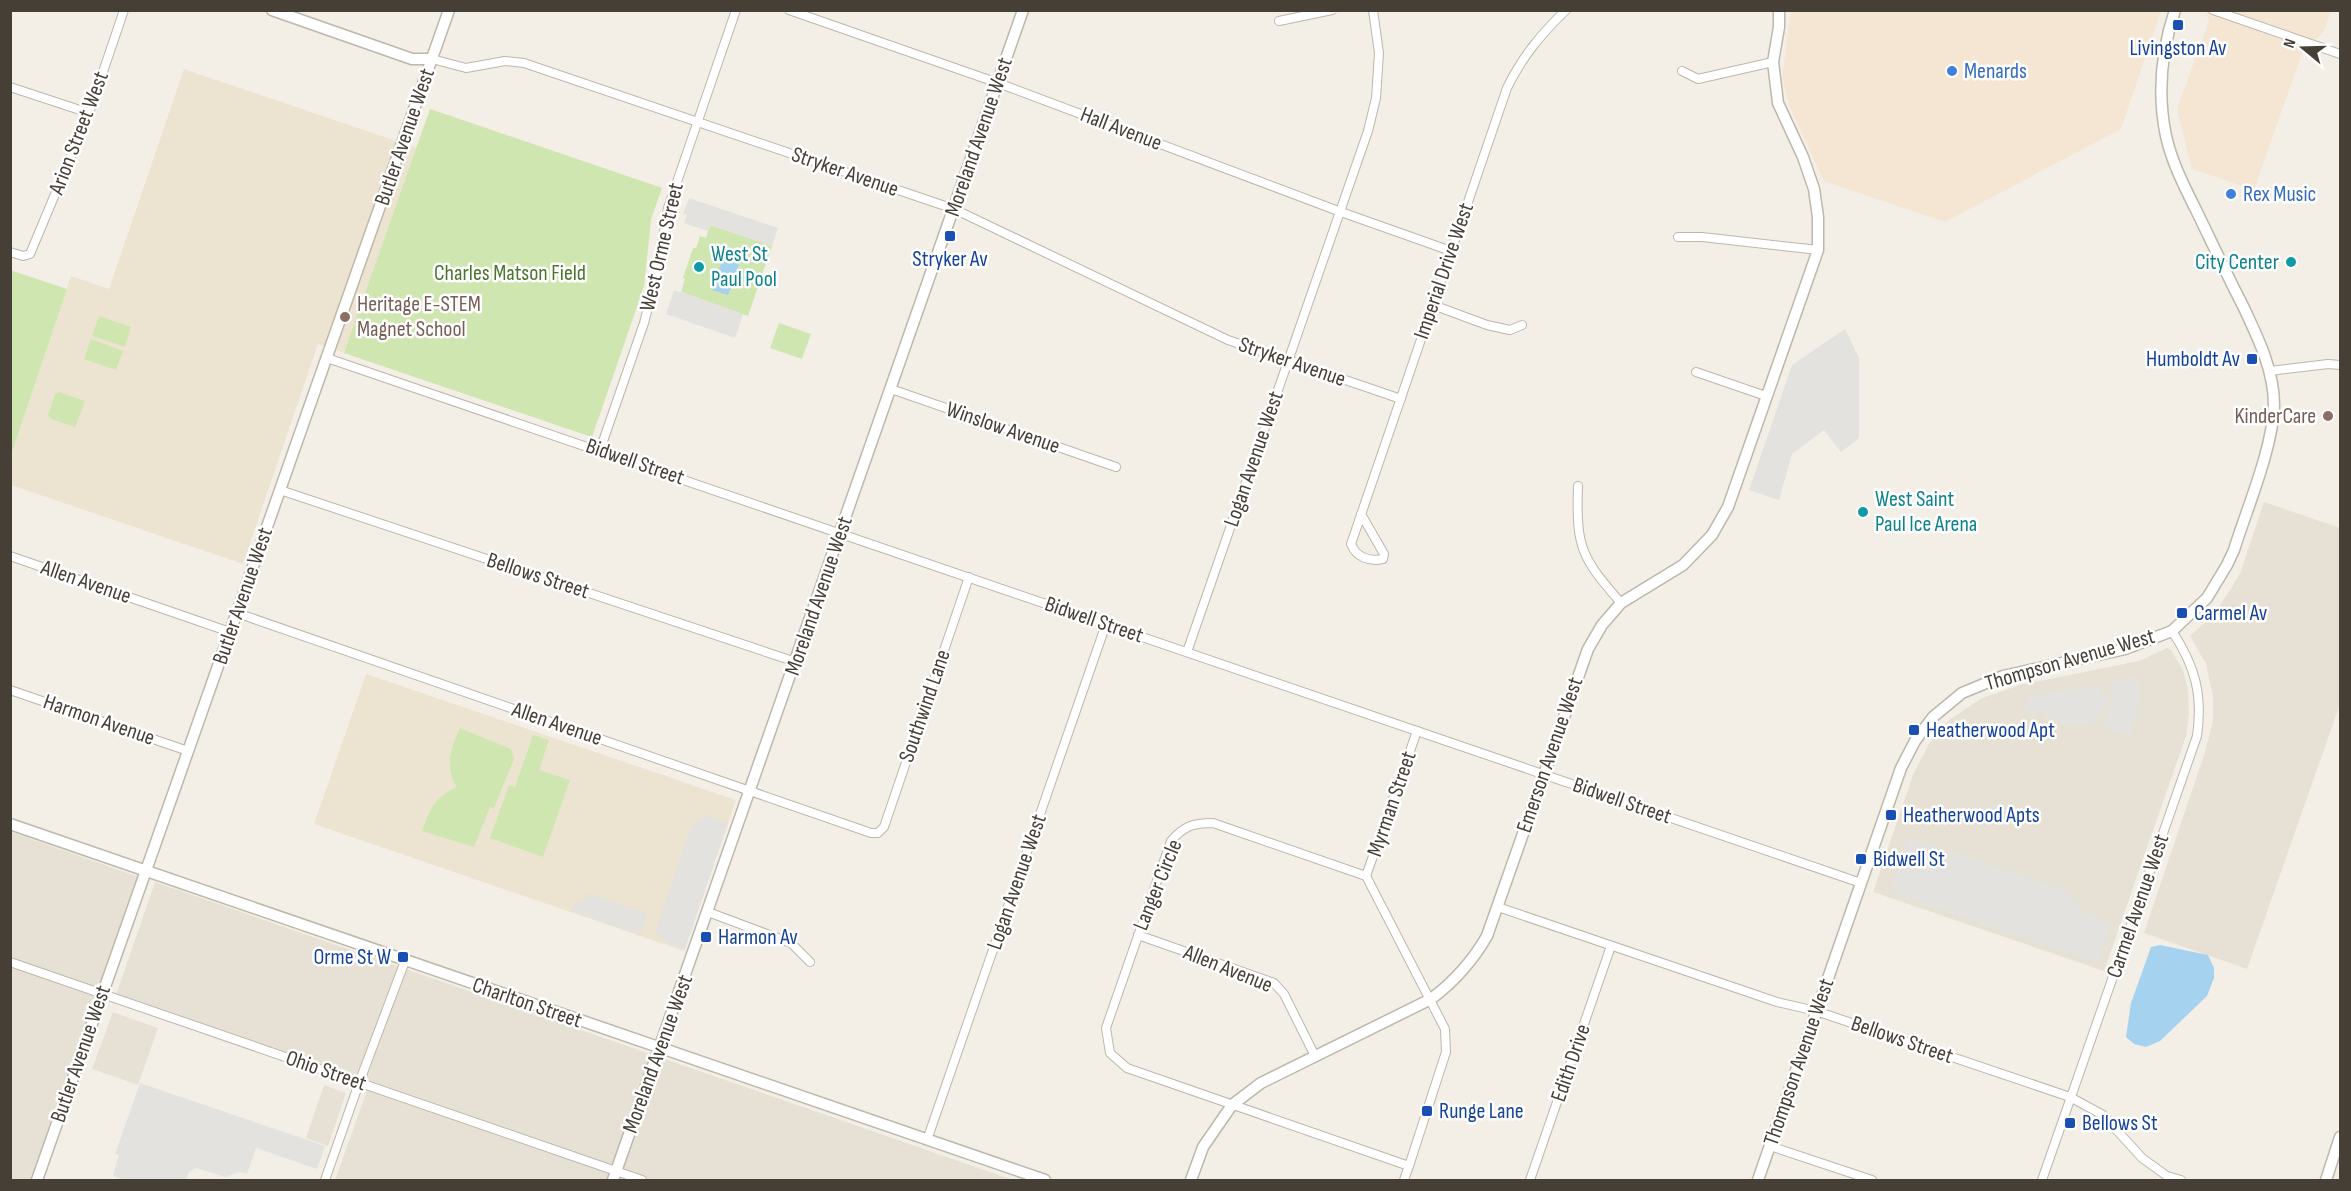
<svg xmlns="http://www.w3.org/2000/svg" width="2351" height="1191" font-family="'Sofia Sans Condensed',sans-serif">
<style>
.residential{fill:#e7e1d5}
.commercial{fill:#f4e6d3}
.education{fill:#ece4d1}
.green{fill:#cfe6b1}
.parking{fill:#e4e2df}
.water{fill:#a5d2ee}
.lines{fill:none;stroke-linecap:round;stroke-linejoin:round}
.minor-casing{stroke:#beb7aa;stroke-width:10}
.tertiary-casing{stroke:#beb7aa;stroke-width:13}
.minor{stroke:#fff;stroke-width:8}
.tertiary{stroke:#fff;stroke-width:10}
.transit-dot{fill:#1a4fb4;stroke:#fff;stroke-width:2}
.shop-dot{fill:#3f7fe0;stroke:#fff;stroke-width:2}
.culture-dot{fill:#0f9aa8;stroke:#fff;stroke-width:2}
.education-dot{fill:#8d6e63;stroke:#fff;stroke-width:2}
.labels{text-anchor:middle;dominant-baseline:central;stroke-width:5;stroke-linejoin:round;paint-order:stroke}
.transit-label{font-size:22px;fill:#164399;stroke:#fff;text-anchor:start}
.shop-label{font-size:22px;fill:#366cbe;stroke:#fff;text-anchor:start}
.street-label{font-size:22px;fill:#463f36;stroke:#fff}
.culture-label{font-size:22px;fill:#0d838f;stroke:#fff;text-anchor:start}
.park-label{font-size:22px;fill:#49762b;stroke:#fff}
.education-label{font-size:22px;fill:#785e54;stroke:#fff;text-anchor:start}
</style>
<rect width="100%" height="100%" fill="#f3efe7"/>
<g class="residential">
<path d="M2264 502 2340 528V704L2247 969 2144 933 2205 752 2213 721V696L2206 664 2190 636 2212 616 2231 589 2241 571Z"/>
<path d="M2167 648 2171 650 2183 670 2188 690 2189 714 2186 736 2104 971 1873 892 1913 775 1929 744 1949 720 1980 699 2019 685 2139 661Z"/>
<path d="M11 832 139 877 30 1180H11Z"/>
<path d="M155 882 1013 1180H335L370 1082 116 995Z"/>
<path d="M113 1012 158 1028 138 1085 92 1069Z"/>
<path d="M324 1085 346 1093 328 1146 306 1138Z"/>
</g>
<g class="commercial">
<path d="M1791 11V10L2161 11 2121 129 1945 222 1824 181 1790 108 1782 78Z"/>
<path d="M2206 11H2331L2324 31 2302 53 2254 190 2192 169 2177 109 2209 21Z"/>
</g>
<g class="education">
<path d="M184 69 417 148 430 109 662 188 651 219 644 286 592 437 318 344 243 564 11 485V455L71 276 109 289Z"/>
<path d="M366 674 736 800 684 951 314 824Z"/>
</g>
<g class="green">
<path d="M430 109 662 188 651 219 644 286 592 437 344 353Z"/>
<path d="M710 225 772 246 748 316 681 292 685 279 683 278 693 248H696L700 236 706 238Z"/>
<path d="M10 270 67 289 11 455H10Z"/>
<path d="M99 316 131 327 125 347 92 336Z"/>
<path d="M779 323 811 334 802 359 770 348Z"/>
<path d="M91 339 123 351 116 370 84 359Z"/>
<path d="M59 392 85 401 75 427 51 419 48 415 55 394Z"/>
<path d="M460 728 511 749 514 759 494 808 490 807 474 847 422 831C431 807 434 798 457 787 444 768 451 747 460 728Z"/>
<path d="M533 735 549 740 539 770 570 780 543 857 490 838 509 785 515 787Z"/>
</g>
<g class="parking">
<path d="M689 198 778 228 772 246 711 225 708 231 684 223 687 215 683 214Z"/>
<path d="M674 290 743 314 735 338 666 314Z"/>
<path d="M1845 329 1859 358V438L1841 452 1824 430 1792 454 1779 500 1749 490 1792 365Z"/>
<path d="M2138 676 2139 701 2130 736 2104 727 2112 700 2111 682Z"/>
<path d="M2101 684 2102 698 2110 700 2100 717 2087 724H2060L2045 719 2047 711 2038 712 2035 717 2022 707 2028 706 2027 698Z"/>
<path d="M709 816 728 823 685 949 670 944 655 932 691 826 700 818Z"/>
<path d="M1909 837 2066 891 2081 905 2079 910 2111 922 2098 963 1890 892Z"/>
<path d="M588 893 648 913 640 935 571 911 574 904 586 898Z"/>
<path d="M140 1083 325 1146 317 1169 256 1148 247 1174 239 1172 225 1177 196 1168 189 1172 186 1180H125L113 1176 119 1155 115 1154Z"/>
</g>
<g class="water">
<path d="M721 258 739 264 728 295 712 290 722 261Z"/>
<path d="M2160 945 2208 955 2214 968V978L2207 996 2160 1041 2146 1047 2134 1044 2126 1037 2131 1003 2151 947Z"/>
</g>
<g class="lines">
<g class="minor-casing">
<g id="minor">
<path d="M789 10 998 83 1341 212 1451 251"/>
<path d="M2213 10 2340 54"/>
<path d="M1279 21 1332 10"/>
<path d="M432 59 466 68 505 61 524 63 954 209 1228 340 1401 399"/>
<path d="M1682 71 1698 79 1773 62"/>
<path d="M10 87 89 113"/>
<path d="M1678 237H1702L1818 250"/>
<path d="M10 252 23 256 30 254 89 113 124 10"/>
<path d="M1433 305 1487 325 1510 330 1522 325"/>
<path d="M327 358 1861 883"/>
<path d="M2270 371 2328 364 2340 365"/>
<path d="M1696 372 1766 396"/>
<path d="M891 389 1116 467"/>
<path d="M600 450 644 323 657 273 668 208 736 10"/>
<path d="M1578 486C1576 548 1581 557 1621 603"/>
<path d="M280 490 796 662"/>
<path d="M1361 514 1384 554 1383 559C1369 562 1356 557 1351 544L1507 88C1522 57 1541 34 1566 10"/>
<path d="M10 556 230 632"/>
<path d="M237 613 871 833H878L884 827 969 577"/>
<path d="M1187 652 1368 131 1376 98 1379 53 1373 10"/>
<path d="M10 690 188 751"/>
<path d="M1366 876 1417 731"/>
<path d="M1498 907 1777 1002 1816 1011 2070 1097 2103 1115 2142 1158 2167 1176 2181 1180"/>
<path d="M708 912 791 943 810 962"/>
<path d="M1138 935 1274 983 1284 994 1315 1056"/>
<path d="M10 962 642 1180"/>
<path d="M927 1140 1106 624"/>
<path d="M1770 1146 1872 1180"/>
<path d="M325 1180 359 1083 405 961"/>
<path d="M1404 1180 1409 1166 1446 1052 1445 1029 1366 876 1213 823C1193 823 1184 826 1171 841L1106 1028 1110 1053 1127 1068 1409 1166"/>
<path d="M1530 1180 1611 946"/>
<path d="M2042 1180 2197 736C2203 694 2195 666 2172 631"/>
</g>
</g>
<g class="tertiary-casing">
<g id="tertiary">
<path d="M272 10 412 59H432"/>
<path d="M10 824 1045 1180"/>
<path d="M37 1180 449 10"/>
<path d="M613 1180 1023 10"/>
<path d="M1191 1180 1203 1147 1232 1105 1261 1083 1431 999C1455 981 1472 962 1487 936L1588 649 1602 625 1621 603 1683 565 1712 535 1728 507 1818 250V217L1814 189 1803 157 1778 103 1773 62 1779 27V10"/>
<path d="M1758 1180 1901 768 1915 741 1933 717 1962 693 2003 676 2125 649 2172 631 2207 598 2227 565 2234 550C2247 508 2273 448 2274 405 2274 370 2258 338 2243 306 2227 275 2212 243 2197 212 2185 188 2172 163 2166 136 2157 93 2161 52 2175 10"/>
<path d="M2326 1180 2340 1137"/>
</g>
</g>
<use href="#minor" class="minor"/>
<use href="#tertiary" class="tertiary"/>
</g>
<g class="transit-dot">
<rect x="2172" y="19" width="12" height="12" rx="3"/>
<rect x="944" y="230" width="12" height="12" rx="3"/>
<rect x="2246" y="353" width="12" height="12" rx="3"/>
<rect x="2176" y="607" width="12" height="12" rx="3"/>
<rect x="1908" y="724" width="12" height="12" rx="3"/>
<rect x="1885" y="809" width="12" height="12" rx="3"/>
<rect x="1855" y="853" width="12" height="12" rx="3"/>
<rect x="700" y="931" width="12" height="12" rx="3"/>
<rect x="397" y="951" width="12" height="12" rx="3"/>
<rect x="1421" y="1105" width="12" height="12" rx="3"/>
<rect x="2064" y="1117" width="12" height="12" rx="3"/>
</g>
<g class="shop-dot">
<circle cx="1952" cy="71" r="6"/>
<circle cx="2231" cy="194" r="6"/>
</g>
<g class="culture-dot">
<circle cx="2291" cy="262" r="6"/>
<circle cx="699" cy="267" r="6"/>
<circle cx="1863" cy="512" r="6"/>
</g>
<g class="education-dot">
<circle cx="345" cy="317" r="6"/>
<circle cx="2328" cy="416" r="6"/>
</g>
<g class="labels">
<g class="transit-label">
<text x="2178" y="48" text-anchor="middle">Livingston Av</text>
<text x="950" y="259" text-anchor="middle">Stryker Av</text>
<text x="2240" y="359" text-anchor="end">Humboldt Av</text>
<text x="2194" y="613">Carmel Av</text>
<text x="1926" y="730">Heatherwood Apt</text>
<text x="1903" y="815">Heatherwood Apts</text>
<text x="1873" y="859">Bidwell St</text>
<text x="718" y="937">Harmon Av</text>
<text x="391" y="957" text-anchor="end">Orme St W</text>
<text x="1439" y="1111">Runge Lane</text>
<text x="2082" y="1123">Bellows St</text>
</g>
<g class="shop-label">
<text x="1964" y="71">Menards</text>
<text x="2243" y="194">Rex Music</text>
</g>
<g class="street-label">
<text transform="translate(1121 129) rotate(21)">Hall Avenue</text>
<text transform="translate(79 133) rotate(-69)">Arion Street West</text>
<text transform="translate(405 137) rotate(-71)">Butler Avenue West</text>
<text transform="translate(979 137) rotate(-71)">Moreland Avenue West</text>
<text transform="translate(845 172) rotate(19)">Stryker Avenue</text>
<text transform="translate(662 247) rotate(-77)">West Orme Street</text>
<text transform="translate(1444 271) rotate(-71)">Imperial Drive West</text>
<text transform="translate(1292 362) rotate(19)">Stryker Avenue</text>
<text transform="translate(1003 428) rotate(19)">Winslow Avenue</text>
<text transform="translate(1254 459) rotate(-71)">Logan Avenue West</text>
<text transform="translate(635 462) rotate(19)">Bidwell Street</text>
<text transform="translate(538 576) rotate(18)">Bellows Street</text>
<text transform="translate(86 582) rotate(19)">Allen Avenue</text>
<text transform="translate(243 596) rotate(-71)">Butler Avenue West</text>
<text transform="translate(819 596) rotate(-71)">Moreland Avenue West</text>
<text transform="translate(1094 620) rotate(19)">Bidwell Street</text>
<text transform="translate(2070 660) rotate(-16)">Thompson Avenue West</text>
<text transform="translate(925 706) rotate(-71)">Southwind Lane</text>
<text transform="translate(99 720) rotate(19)">Harmon Avenue</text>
<text transform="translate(557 724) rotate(19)">Allen Avenue</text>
<text transform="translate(1550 755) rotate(-71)">Emerson Avenue West</text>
<text transform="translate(1622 801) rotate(19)">Bidwell Street</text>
<text transform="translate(1392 804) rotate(-71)">Myrman Street</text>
<text transform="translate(1017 882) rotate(-71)">Logan Avenue West</text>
<text transform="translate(1158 885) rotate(-68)">Langer Circle</text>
<text transform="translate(2138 906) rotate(-71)">Carmel Avenue West</text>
<text transform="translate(1228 969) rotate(22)">Allen Avenue</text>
<text transform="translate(527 1003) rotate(19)">Charlton Street</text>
<text transform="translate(1902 1040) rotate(19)">Bellows Street</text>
<text transform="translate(81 1054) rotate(-71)">Butler Avenue West</text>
<text transform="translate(658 1054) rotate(-70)">Moreland Avenue West</text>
<text transform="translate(1799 1062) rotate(-71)">Thompson Avenue West</text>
<text transform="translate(1571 1063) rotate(-71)">Edith Drive</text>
<text transform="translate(326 1071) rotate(19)">Ohio Street</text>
</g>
<g class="culture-label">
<text x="711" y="254">West St<tspan x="711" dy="25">Paul Pool</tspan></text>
<text x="2279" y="262" text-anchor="end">City Center</text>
<text x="1875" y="499">West Saint<tspan x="1875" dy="25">Paul Ice Arena</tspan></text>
</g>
<g class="park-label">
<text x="510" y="273">Charles Matson Field</text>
</g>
<g class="education-label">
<text x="357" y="304">Heritage E-STEM<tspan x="357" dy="25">Magnet School</tspan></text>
<text x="2316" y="416" text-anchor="end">KinderCare</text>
</g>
</g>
<rect width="2351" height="1191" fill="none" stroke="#463f36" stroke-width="24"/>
<g transform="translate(2303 48) rotate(289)" stroke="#ffffff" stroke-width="4.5" paint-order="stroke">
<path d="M0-4.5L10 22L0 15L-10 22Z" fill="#463f36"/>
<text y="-9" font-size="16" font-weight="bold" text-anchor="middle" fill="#463f36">N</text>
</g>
</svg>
